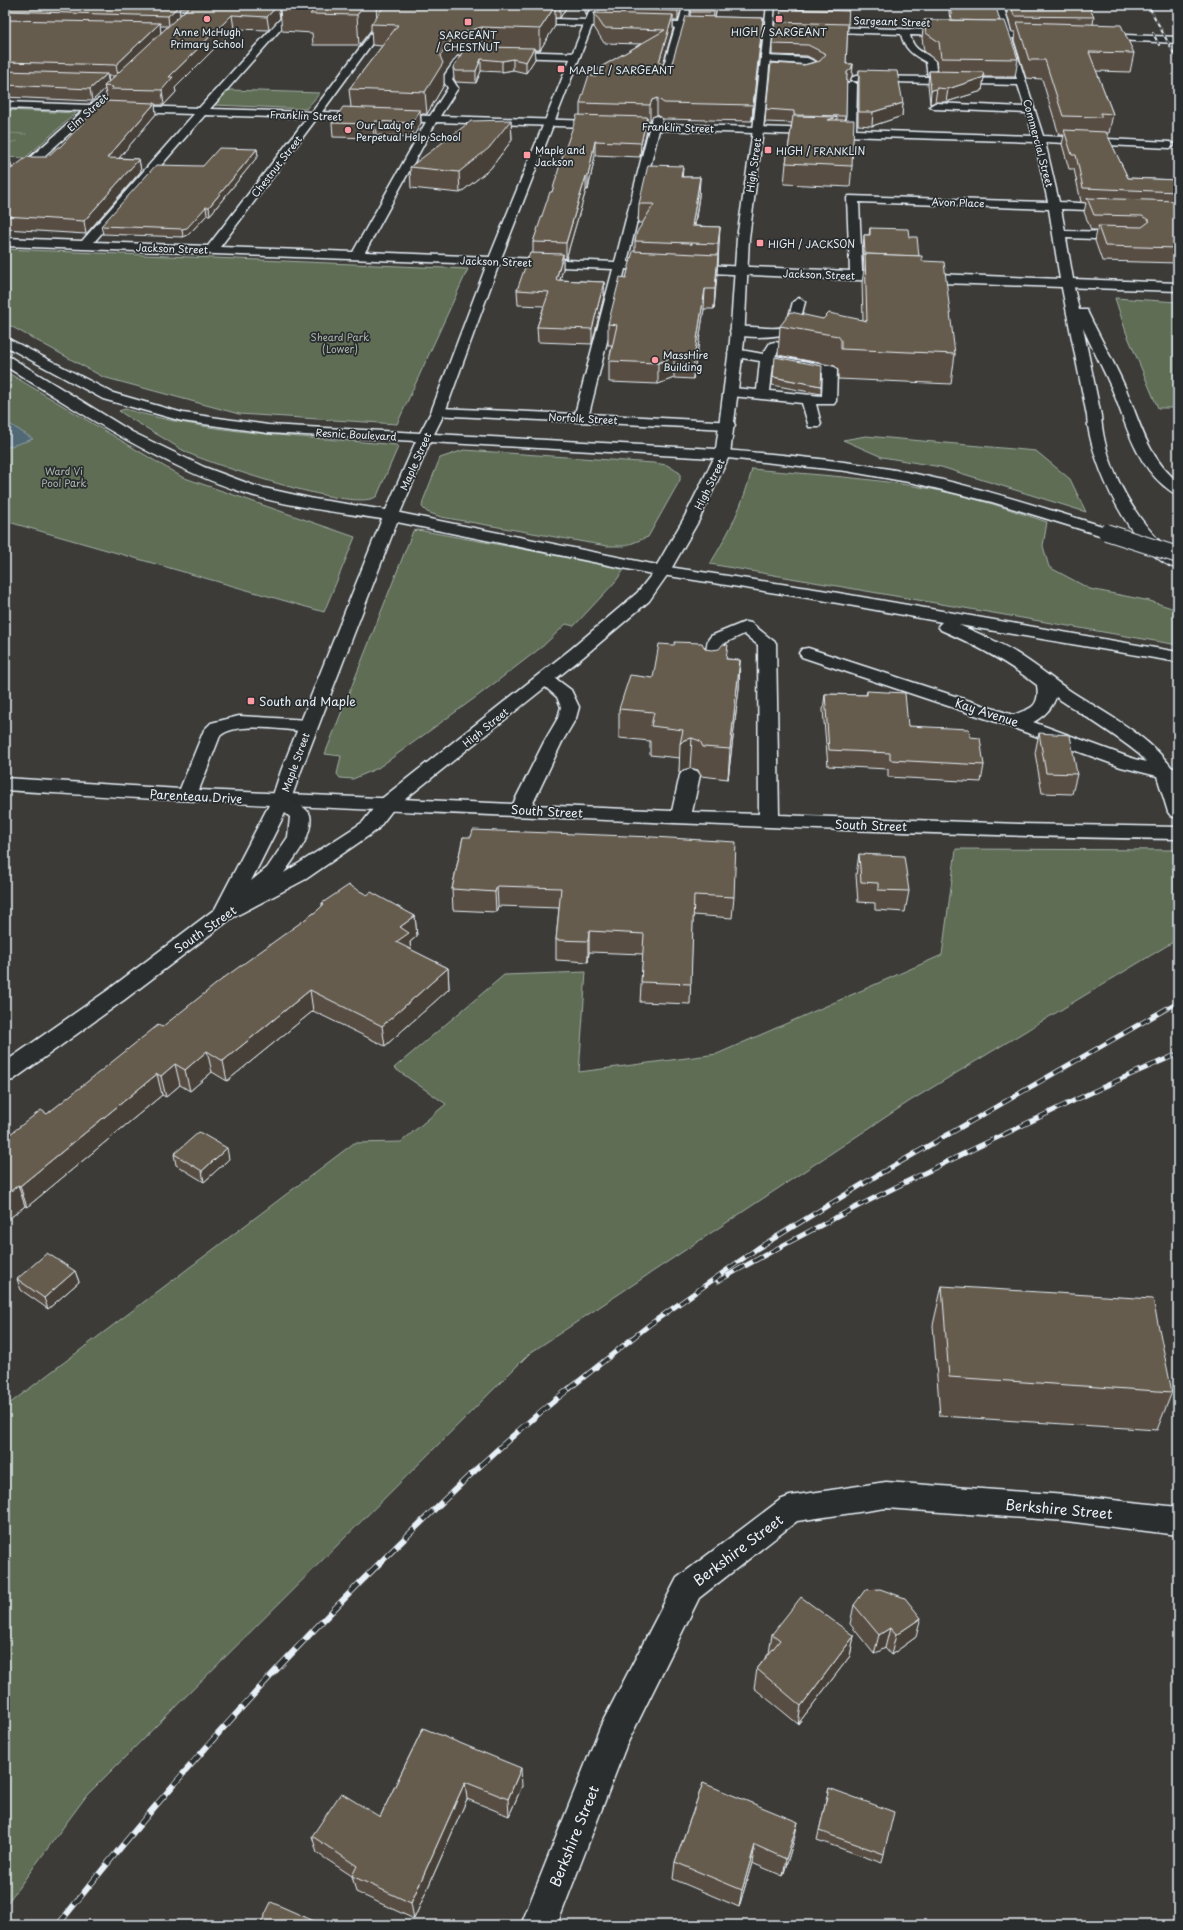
<svg xmlns="http://www.w3.org/2000/svg" width="1183" height="1930" font-family="'Playpen Sans',sans-serif">
<style>
.green{fill:#5e6d55;stroke:#a3afa6}
.water{fill:#516875;stroke:#8d9fa9}
.lines{fill:none;stroke-linecap:round;stroke-linejoin:round}
.minor-casing{stroke:#e8f1f8;stroke-width:3}
.major-casing{stroke:#e8f1f8;stroke-width:3}
.highway-casing{stroke:#e8f1f8;stroke-width:3}
.path{stroke:#e8f1f8;stroke-width:1;stroke-dasharray:0.5 1.5;stroke-linecap:butt}
.minor{fill:#2a2d2e;fill-rule:evenodd}
.major{fill:#2a2d2e;fill-rule:evenodd}
.highway{fill:#2a2d2e;fill-rule:evenodd}
.rail-far2-casing{stroke:#e8f1f8;stroke-width:2}
.rail-far1-casing{stroke:#e8f1f8;stroke-width:5}
.rail-casing{stroke:#e8f1f8;stroke-width:6}
.rail-far2{stroke:#2a2d2e;stroke-width:1.5;stroke-dasharray:4;stroke-linecap:butt}
.rail-far1{stroke:#2a2d2e;stroke-width:3.5;stroke-dasharray:10;stroke-linecap:butt}
.rail{stroke:#2a2d2e;stroke-width:4.5;stroke-dasharray:13;stroke-linecap:butt}
.highway-bridge-casing{stroke:#e8f1f8;stroke-width:18;stroke-linecap:butt}
.highway-bridge{stroke:#2a2d2e;stroke-width:16}
.wall{fill:#584e43;stroke:#e8f1f8;fill-rule:evenodd}
.shaded-wall{fill:#474037;stroke:#e8f1f8}
.building{fill:#665b4e;stroke:#e8f1f8}
.poi-dot{fill:#ff9aa2;stroke:#2a2d2e;stroke-width:1.5}
.labels{text-anchor:middle;dominant-baseline:central;stroke-width:3.5;stroke-linejoin:round;paint-order:stroke}
.far-street-label{font-size:10px;fill:#e8f1f8;stroke:#2a2d2e}
.far-poi-label{font-size:10px;fill:#e8f1f8;stroke:#2a2d2e;text-anchor:start}
.far-park-label{font-size:10px;fill:#aab6af;stroke:#2a2d2e}
.poi-label{font-size:12px;fill:#e8f1f8;stroke:#2a2d2e;text-anchor:start}
.street-label{font-size:12px;fill:#e8f1f8;stroke:#2a2d2e}
.near-street-label{font-size:14px;fill:#e8f1f8;stroke:#2a2d2e}
</style>
<rect width="100%" height="100%" fill="#3c3b38"/>
<filter id="ink" filterUnits="userSpaceOnUse"><feTurbulence type="fractalNoise" baseFrequency=".025" numOctaves="2"/><feDisplacementMap in="SourceGraphic" scale="8" xChannelSelector="R" yChannelSelector="G"/><feConvolveMatrix kernelMatrix="1 2 1 2 8 2 1 2 1" color-interpolation-filters="sRGB"/></filter>
<g filter="url(#ink)">
<g class="green">
<path d="M229 90 320 93 306 109 215 105Z"/>
<path d="M5 110 76 113 25 158 5 157Z"/>
<path d="M5 249 468 269 397 424 239 414 103 377 5 323Z"/>
<path d="M1115 298 1178 302V408H1158L1126 332Z"/>
<path d="M5 371 182 477 355 537 324 612 5 521Z"/>
<path d="M125 409C214 435 305 436 396 445L398 447 377 496C358 514 216 465 190 454 179 449 169 441 158 435 145 427 132 420 119 411Z"/>
<path d="M866 436 1036 451 1070 479 1086 512 941 467 882 457 843 440Z"/>
<path d="M464 450 654 463 667 465 680 473V480L648 537 625 546H607L441 517 427 512 422 507 423 501 440 458Z"/>
<path d="M752 469C826 476 902 479 974 499 999 505 1022 514 1047 522L1043 546 1049 567 1090 589 1150 601 1178 610V645L710 564C728 535 744 503 752 469Z"/>
<path d="M418 530 622 567 624 570 615 582 574 626 566 624 543 646 479 695 378 768 353 779 340 778 337 774 341 756 325 754 413 531Z"/>
<path d="M956 849 1178 850V939L910 1101 530 1353 87 1795 5 1906V1407L354 1143 401 1142 446 1104 394 1068 504 975 586 972 579 1072 717 1054 942 955Z"/>
</g>
<path class="water" d="M5 421 33 439 5 448Z"/>
<g class="lines">
<g class="minor-casing">
<g id="minor">
<path d="M293 5H302L210 109 312 112 392 5H400L322 112 430 116 448 88 442 79 457 57 483 50 575 53 580 56 575 59 483 56 463 61 452 79 458 88 440 116 651 123 653 117 657 116 662 119 661 124 846 130 847 84 852 81 857 84 856 130 1033 136 1027 113 935 109 930 106 935 103 1025 107 1018 85 853 81 851 79 853 77 856 76 928 77 926 62C913 55 904 49 901 34L685 28 670 78 665 81 660 78 675 28 524 24 520 21 524 18 679 23 683 5H691L688 23 1002 32 995 5H1003L1011 32 1045 33 1049 36 1045 39 1012 38 1043 136 1170 142 1175 145 1170 148 1045 142 1059 202 1116 205 1122 208 1116 211 1061 209 1065 231 1125 232 1131 236 1125 240 1066 238 1073 279 1178 283V291L856 280 625 269 589 414 733 422 735 425 733 428 728 429 433 415 431 412 433 409 438 408 575 414 613 269 5 246V238L82 241 194 114 95 111 35 164 9 183 5 184V176L27 160 83 111 5 108V102L90 105 99 99 104 102 101 105 199 108ZM910 35 1003 37 1017 79 937 78 935 61C924 50 914 53 910 35ZM205 115 307 118 208 246 94 242ZM317 118 426 122 353 252 220 247ZM436 122 649 129 615 262 365 252ZM659 130 1035 142 1048 202 849 196 847 198 850 271 627 262ZM859 202 1049 209 1060 279 862 271Z"/>
<path d="M1098 34 1178 37V43L1095 39V35Z"/>
<path d="M766 56 807 58 824 66C818 72 800 77 793 71L795 69 811 66 805 64 763 61 761 59Z"/>
<path d="M799 298 805 302 797 332C776 337 753 339 732 334L730 331 732 328C750 324 768 331 786 327L793 302Z"/>
<path d="M775 342 780 343 782 346 775 356 830 366 835 367 837 370 836 401 834 404H816L821 424 819 427H809L802 403 732 396 727 395 725 392 727 389 732 388 757 390 760 361 730 356 728 353 730 350 735 349 763 354 770 343ZM773 364 823 373 822 396 770 391Z"/>
<path d="M745 622 751 623 776 643 779 815 1019 824 1178 827V839C971 836 765 827 559 818 374 810 189 802 5 790V778L180 789 204 730 211 723 239 716 308 720 315 722 317 726 315 730 308 732C287 730 235 721 220 736L199 790 513 804 544 742 558 718 561 707 557 697 536 679 539 675 545 674 551 675 571 690 579 707 576 718 562 742 532 805 672 811 680 775 683 771 690 769 697 771 700 775 692 812 759 814 758 645 744 634 725 643 720 672 717 676 711 677 705 676 702 672 708 640 711 636Z"/>
<path d="M808 648 1022 718 1134 759 1178 769V818L1171 816 1168 812 1157 776 1121 767 1008 726 802 657 799 653 802 649Z"/>
<path d="M886 1482 1066 1495 1178 1507V1535L1066 1521 886 1508 797 1521 699 1598 626 1746 557 1925H521L601 1725 677 1578 780 1500 790 1496Z"/>
</g>
</g>
<g class="major-casing">
<path id="major" d="M592 5H600L500 261 445 412 434 434 716 449 730 341 737 238 753 130 767 5H775L763 130 749 238 744 341 730 454 699 520 670 571 649 601 583 657 394 808 377 830 306 879 232 918 124 1000 13 1080 5 1082V1062L108 990 215 909 271 801 281 771 382 519C338 512 287 507 245 493 158 465 82 413 5 366V356L10 357 132 432 204 467 255 486 314 499 386 510 416 441 268 433 182 421 103 399 5 346V337L113 393 183 413 268 425 420 433 431 412 488 261ZM430 442 714 458 683 520 657 565 400 513ZM397 522 652 574 637 593 571 649 380 800 363 822 284 873C294 858 314 835 310 815 308 809 296 803 291 799L301 771ZM285 813 290 817 288 837 267 868 251 881Z"/>
</g>
<g class="highway-casing">
<g id="highway">
<path d="M1067 279 1073 283 1079 310H1087L1088 313C1100 338 1114 362 1125 387 1141 424 1146 455 1178 482V495C1172 493 1168 489 1163 485 1134 460 1126 423 1112 389 1103 368 1092 348 1083 328L1101 416C1104 466 1137 527 1178 557V569C1132 557 1089 459 1087 416L1061 283Z"/>
<path d="M723 450C788 455 852 461 916 474 982 488 1047 509 1112 529L1114 532 1112 535 1106 537 992 502 914 483 846 471 718 457 716 454 718 451Z"/>
<path d="M662 566 821 590 1178 652V662L959 625C982 635 1006 645 1027 660 1042 670 1056 682 1072 692 1108 715 1150 736 1175 772L1172 776C1155 780 1151 764 1139 754 1113 733 1084 716 1056 697 1050 715 1027 731 1008 726L1006 722C1017 706 1042 717 1037 685 1007 662 976 645 941 630L938 626 942 622 821 600 656 574 654 571 656 568Z"/>
</g>
</g>
<g class="path">
<path d="M5 133 27 134"/>
<path d="M5 144 18 141"/>
</g>
<use href="#minor" class="minor"/>
<use href="#major" class="major"/>
<use href="#highway" class="highway"/>
<g class="rail-far2-casing">
<g id="rail-far2">
<path d="M1148 5 1178 61"/>
<path d="M1153 33 1159 45"/>
</g>
</g>
<g class="rail-far1-casing">
<g id="rail-far1">
<path d="M718 1281C814 1227 912 1178 1011 1131 1066 1104 1121 1078 1178 1054"/>
<path d="M569 1389 649 1325 758 1248 876 1176 1178 1002"/>
</g>
</g>
<g class="rail-casing">
<path id="rail" d="M58 1925C164 1791 277 1663 399 1544 454 1490 509 1436 570 1388"/>
</g>
<use href="#rail-far2" class="rail-far2"/>
<use href="#rail-far1" class="rail-far1"/>
<use href="#rail" class="rail"/>
<g class="highway-bridge-casing">
<path id="highway-bridge" d="M1106 532 1178 555"/>
</g>
<use href="#highway-bridge" class="highway-bridge"/>
</g>
<g class="wall">
<path d="M5 5H568L560 18H555V26L540 50H534L535 59 526 73 513 70 502 72 481 71 476 83 456 82 454 79 453 68 462 54 457 56 444 74V85L427 114H421V123L413 137 376 135 374 138 333 137 332 123 351 107 349 89 382 46 372 45 371 30 359 45H313L312 33 282 31 280 10H279L280 18 269 30 234 29 175 88 176 92 164 105H155L156 114 119 158 139 159 141 171 86 234 5 229V156H9L12 168 47 157 60 147 107 101 105 89 92 101 5 97ZM179 8H187L180 15ZM160 26H168L161 33ZM108 76H115L109 82Z"/>
<path d="M581 5H591L586 15Z"/>
<path d="M597 5H682L678 21H673V29L662 64 666 67 672 63 690 16 691 5H718L715 17 763 18 762 33 752 121 663 119 657 115 652 117 650 121H647V130L640 157 595 155 588 190H586L566 259 563 258V269L560 280 604 282V296L592 344 538 342 537 327 544 306 518 305 517 290 533 253V242L552 192 580 115V103L595 77 599 74V68L641 44 604 43 594 27V13H596V8Z"/>
<path d="M849 5 846 64H853L852 76 850 80 846 83 845 120 852 166 850 187 784 184 786 163 792 123 765 122 766 109 804 65 817 61 807 56 772 55V44L780 22 781 9Z"/>
<path d="M1008 5H1088L1094 17 1093 24 1134 53 1130 72 1096 71 1113 114 1109 133H1106L1128 178 1178 180V263L1102 261 1095 241 1097 230H1091L1084 212 1086 203 1081 202 1074 169H1069L1062 144 1064 135H1059L1042 79 1026 78 1014 40 1015 32H1012L1007 14Z"/>
<path d="M950 6 1000 21 1018 59 1015 77H984L982 91 946 102H935L930 104 928 84 929 71H938L936 61 924 51 922 38 924 20H950L949 12Z"/>
<path d="M859 70 903 103 902 116 872 126 858 125V83Z"/>
<path d="M511 120 512 140 490 169 460 193 411 188 410 167Z"/>
<path d="M257 149 258 156 210 215H207L188 235 183 237 103 234 101 226 203 166Z"/>
<path d="M683 166 682 177H700L699 196 695 226 720 227 714 309H704L693 379 674 378 658 384 609 382V361L612 345H608V324L626 278 635 251V241L643 223H638L639 204Z"/>
<path d="M870 228 909 237 922 261 955 354 951 384 838 379V370L835 366 778 355 780 326 823 319 863 320 862 282 864 270 863 250 864 235H869Z"/>
<path d="M773 377 821 386V394L772 385Z"/>
<path d="M674 645 705 649 727 659 740 660 739 688 728 779 701 776 698 770 690 768 683 770 679 773 680 758 650 755V741L619 738V709L653 678Z"/>
<path d="M867 691 908 726 970 737 984 765 981 782 888 777V769L828 766 823 710 825 694 866 695Z"/>
<path d="M1039 733 1077 774 1072 794 1042 793 1035 753Z"/>
<path d="M463 837 734 897 732 918 693 915 690 1004 640 1002 643 954 589 952 588 962 556 960V940L559 908 498 906 496 912 453 910 452 889Z"/>
<path d="M859 854 909 891 905 912 875 910V903L858 902 856 875Z"/>
<path d="M367 895 415 916 417 936 410 942 411 950 448 968 449 989 385 1046 313 1011 227 1081 212 1072 190 1091 180 1085 166 1097 162 1095 27 1207 25 1206 5 1222V1138L47 1114 318 910 322 906V903Z"/>
<path d="M174 1154 229 1159 204 1182 176 1165Z"/>
<path d="M75 1271 79 1282 48 1309 21 1290 17 1279Z"/>
<path d="M942 1286 1172 1392 1157 1430 940 1416 933 1325Z"/>
<path d="M854 1605 916 1637 891 1655 885 1648 874 1654 850 1624Z"/>
<path d="M772 1634 854 1636 850 1656 798 1724 754 1688 757 1669 769 1653Z"/>
<path d="M423 1728 522 1786 509 1816 467 1799 414 1919 356 1892 352 1876 317 1853 312 1836 380 1817Z"/>
<path d="M703 1783 794 1840 783 1876 752 1863 739 1907 673 1879 675 1862Z"/>
<path d="M829 1788 884 1854 882 1863 817 1840Z"/>
</g>
<g class="shaded-wall">
<path d="M278 5 280 18 269 30 267 17Z"/>
<path d="M365 5H376L377 21 371 24V30L359 45 357 15Z"/>
<path d="M561 5H568L560 18V7Z"/>
<path d="M586 5H591L586 15Z"/>
<path d="M680 5H682L678 21V11Z"/>
<path d="M716 5H718L713 23 714 12Z"/>
<path d="M179 6 180 16 169 26 168 16Z"/>
<path d="M555 6V26L540 50V29Z"/>
<path d="M232 15 234 29 175 88 176 92 164 105 162 90 169 77Z"/>
<path d="M673 15V29L659 78V62Z"/>
<path d="M763 18 762 33 752 121 753 105Z"/>
<path d="M160 23 161 34 118 76 116 65Z"/>
<path d="M482 27 483 48 457 56 444 74V85L427 114 425 92 440 56 456 34Z"/>
<path d="M534 48 535 59 526 73V62Z"/>
<path d="M481 59V71L476 83V71Z"/>
<path d="M513 59V70L502 72V61Z"/>
<path d="M853 64 852 76 850 80 846 84 847 72Z"/>
<path d="M107 74 109 85 104 86 105 89 92 101 90 89Z"/>
<path d="M984 77 982 91 946 102 948 89Z"/>
<path d="M937 88 935 102 930 104 931 91Z"/>
<path d="M657 98V115L652 117 650 121V105L652 100Z"/>
<path d="M155 103 156 114 109 170 107 158Z"/>
<path d="M903 103 902 116 872 126 873 112Z"/>
<path d="M420 110 421 123 413 137 412 123Z"/>
<path d="M647 117V130L640 157 641 143Z"/>
<path d="M837 117 836 137 828 120Z"/>
<path d="M511 120 512 140 490 169 460 193 459 172Z"/>
<path d="M375 121 376 135 374 138 373 124Z"/>
<path d="M595 141V155L588 190V176Z"/>
<path d="M257 149 258 156 210 215 209 207Z"/>
<path d="M9 156 12 169 5 175V160Z"/>
<path d="M139 159 141 171 86 234 84 221Z"/>
<path d="M683 166 682 184 681 177Z"/>
<path d="M586 176V190L566 259V243Z"/>
<path d="M700 177 699 196 691 245 692 226Z"/>
<path d="M206 207 207 215 188 235 183 237 182 229Z"/>
<path d="M720 227 719 246 718 264V244Z"/>
<path d="M563 254V269L556 294V280Z"/>
<path d="M718 255 717 275 714 309 715 289Z"/>
<path d="M604 282V296L592 344V329Z"/>
<path d="M705 289 704 309 693 379 694 358Z"/>
<path d="M674 357V378L658 384V363Z"/>
<path d="M740 660 739 688 728 779 730 749Z"/>
<path d="M692 738 690 768 683 770 679 773 680 744 684 740Z"/>
<path d="M497 886 498 906 496 912 495 892Z"/>
<path d="M415 916 417 936 410 942 411 953 396 942 400 927Z"/>
<path d="M589 931V952L588 962V941Z"/>
<path d="M448 968 449 989 385 1046 382 1026Z"/>
<path d="M310 990 313 1011 227 1081 223 1061Z"/>
<path d="M207 1051 212 1072 190 1091 185 1070Z"/>
<path d="M175 1064 180 1085 166 1097 161 1076Z"/>
<path d="M157 1074 162 1095 27 1207 20 1186Z"/>
<path d="M227 1148 229 1159 204 1182 202 1171Z"/>
<path d="M18 1185 25 1206 5 1222V1196Z"/>
<path d="M75 1271 79 1282 48 1309 44 1298Z"/>
<path d="M921 1618 916 1637 891 1655 896 1635Z"/>
<path d="M890 1628 885 1648 874 1654 879 1635Z"/>
<path d="M854 1636 850 1656 798 1724 801 1706Z"/>
<path d="M521 1768 522 1786 509 1816 508 1799Z"/>
<path d="M465 1782 467 1799 414 1919 411 1903Z"/>
<path d="M798 1822 794 1840 783 1876 786 1859Z"/>
<path d="M755 1845 752 1863 739 1907 742 1890Z"/>
</g>
<g class="building">
<path d="M5 5H155L179 6 168 16 5 11Z"/>
<path d="M191 5H278L267 17 232 15 169 77H173L162 90 111 89 113 87 104 86Z"/>
<path d="M319 5H365L357 15 310 14Z"/>
<path d="M385 5H533L555 6 540 29 482 27 456 34 440 56 443 63 425 92 349 89 398 25 371 24Z"/>
<path d="M533 5H561L560 7H555V6Z"/>
<path d="M597 5H680L678 11 596 8Z"/>
<path d="M691 5H716L714 12H690Z"/>
<path d="M785 5H849L848 11 781 9Z"/>
<path d="M1011 5H1088L1094 17 1014 16Z"/>
<path d="M950 6 996 7 1000 21 952 20Z"/>
<path d="M594 13 673 15 659 62 666 67 672 63 686 16 763 18 753 105 664 103 657 98 652 100 650 105 580 103 589 75 595 77 602 72 599 68 665 30 604 28Z"/>
<path d="M5 20 160 23 116 65 5 62Z"/>
<path d="M924 20 1005 21 1018 59 941 58 939 42 926 33Z"/>
<path d="M775 22 848 24 846 64H853L851 69 847 72 846 116 794 115V111L766 109 771 63 804 65 820 61 826 54 808 45 772 44Z"/>
<path d="M1017 22 1121 25 1134 53 1089 52 1113 114 1100 113 1102 117 1063 116 1045 60H1029Z"/>
<path d="M483 47 534 48 526 62 513 59 502 61 481 59 476 71H455L453 68 463 51Z"/>
<path d="M859 70 897 71 903 103 873 112H859Z"/>
<path d="M5 71 107 74 90 89 5 85Z"/>
<path d="M929 71 983 72 984 77 948 89 937 88 931 91Z"/>
<path d="M103 101 155 103 107 158 139 159 84 221 5 216V172H7L27 157H47L58 147H60Z"/>
<path d="M343 107 420 110 412 123 375 121 373 124 332 123Z"/>
<path d="M577 115 647 117 641 143 595 141 588 176H586L566 243 533 242 550 192H552L561 161Z"/>
<path d="M793 116 837 117 828 120H854L852 166 786 163Z"/>
<path d="M511 120 489 148 459 172 410 167 471 121Z"/>
<path d="M1064 130 1106 132 1128 178 1178 180V192L1083 188 1076 155H1072Z"/>
<path d="M219 148 257 149 209 207H206L187 228 182 229 101 226 156 165 203 166Z"/>
<path d="M5 156H9L5 160Z"/>
<path d="M648 165 683 166 681 177H700L692 226 720 227 718 244 635 241 637 232 654 204H639Z"/>
<path d="M1087 198 1178 201V232H1176L1178 237V248L1105 246 1098 226 1142 227 1150 221 1142 216 1094 215Z"/>
<path d="M870 228 908 229 909 237H917L919 256 865 254 864 235H870Z"/>
<path d="M633 251 718 255 715 289H705L694 358 674 357 658 363 609 361 617 325 608 324 620 277 626 278Z"/>
<path d="M530 253 563 254 556 280 604 282 592 329 537 327 549 292 517 290Z"/>
<path d="M865 254 922 256V261L944 262 955 354 841 349V340L838 336 780 326 791 312 823 319 829 313 867 321Z"/>
<path d="M775 357 822 366 821 386 773 377Z"/>
<path d="M675 642 702 643 705 649 712 650 719 649 723 644 728 645 726 659 740 660 730 749 703 747 700 741 692 738 684 740 680 744 683 730 651 726 654 712 619 709 630 675 653 678 659 644 674 645Z"/>
<path d="M867 691 905 693 908 726 969 729 970 737 980 738 984 765 890 760V753L829 750 825 694 867 695Z"/>
<path d="M1039 733 1070 735 1077 774 1046 773Z"/>
<path d="M473 830 653 837 736 842 734 897 694 895 691 984 641 982 644 934 589 931 588 941 556 940 561 888 497 886 495 892 452 889 463 837H471Z"/>
<path d="M859 854 904 856 909 891 878 890V883L861 882Z"/>
<path d="M349 885 367 895 371 892 415 916 400 927 409 933 396 942 448 968 382 1026 310 990 223 1061 207 1051 185 1070 175 1064 161 1076 157 1074 20 1186 18 1185 5 1196V1138L41 1110 47 1114 158 1025 162 1027 225 977 318 910 324 904 322 903Z"/>
<path d="M199 1132 227 1148 202 1171 174 1154Z"/>
<path d="M47 1253 75 1271 44 1298 17 1279Z"/>
<path d="M942 1286 1153 1299 1172 1392 949 1377Z"/>
<path d="M880 1589 905 1598 921 1618 896 1635 890 1628 879 1635 854 1605 865 1590Z"/>
<path d="M801 1597 854 1636 801 1706 757 1669 780 1640 772 1634Z"/>
<path d="M423 1728 521 1768 508 1799 465 1782 411 1903 352 1876 357 1866 312 1836 341 1793 380 1817Z"/>
<path d="M703 1783 798 1822 786 1859 755 1845 742 1890 675 1862Z"/>
<path d="M829 1788 894 1812 884 1854 819 1831Z"/>
<path d="M271 1902 323 1925H260Z"/>
</g>
</g>
<g class="poi-dot">
<circle cx="207" cy="19" r="4"/>
<rect x="775" y="15" width="8" height="8" rx="2"/>
<rect x="464" y="18" width="8" height="8" rx="2"/>
<rect x="557" y="65" width="8" height="8" rx="2"/>
<circle cx="348" cy="130" r="4"/>
<rect x="764" y="146" width="8" height="8" rx="2"/>
<rect x="523" y="151" width="8" height="8" rx="2"/>
<rect x="756" y="239" width="8" height="8" rx="2"/>
<circle cx="655" cy="360" r="4"/>
<rect x="247" y="697" width="8" height="8" rx="2"/>
</g>
<g class="labels">
<g class="far-street-label">
<text transform="translate(892 21) rotate(2)">Sargeant Street</text>
<text transform="translate(87 112) rotate(-42)">Elm Street</text>
<text transform="translate(306 115) rotate(2)">Franklin Street</text>
<text transform="translate(678 127) rotate(2)">Franklin Street</text>
<text transform="translate(1039 143) rotate(75)">Commercial Street</text>
<text transform="translate(753 165) rotate(-82)">High Street</text>
<text transform="translate(276 166) rotate(-52)">Chestnut Street</text>
<text transform="translate(958 202) rotate(2)">Avon Place</text>
<text transform="translate(172 248) rotate(2)">Jackson Street</text>
<text transform="translate(496 261) rotate(2)">Jackson Street</text>
<text transform="translate(819 274) rotate(2)">Jackson Street</text>
<text transform="translate(583 418) rotate(3)">Norfolk Street</text>
<text transform="translate(356 434) rotate(3)">Resnic Boulevard</text>
<text transform="translate(415 461) rotate(-66)">Maple Street</text>
<text transform="translate(709 484) rotate(-64)">High Street</text>
<text transform="translate(485 727) rotate(-39)">High Street</text>
<text transform="translate(295 762) rotate(-70)">Maple Street</text>
</g>
<g class="far-poi-label">
<text x="207" y="31" text-anchor="middle">Anne McHugh<tspan x="207" dy="12">Primary School</tspan></text>
<text x="779" y="31" text-anchor="middle">HIGH / SARGEANT</text>
<text x="468" y="34" text-anchor="middle">SARGEANT<tspan x="468" dy="12">/ CHESTNUT</tspan></text>
<text x="569" y="69">MAPLE / SARGEANT</text>
<text x="356" y="124">Our Lady of<tspan x="356" dy="12">Perpetual Help School</tspan></text>
<text x="535" y="149">Maple and<tspan x="535" dy="12">Jackson</tspan></text>
<text x="776" y="150">HIGH / FRANKLIN</text>
<text x="768" y="243">HIGH / JACKSON</text>
<text x="663" y="354">MassHire<tspan x="663" dy="12">Building</tspan></text>
</g>
<g class="far-park-label">
<text x="340" y="336">Sheard Park<tspan x="340" dy="12">(Lower)</tspan></text>
<text x="64" y="470">Ward Vi<tspan x="64" dy="12">Pool Park</tspan></text>
</g>
<g class="poi-label">
<text x="259" y="701">South and Maple</text>
</g>
<g class="street-label">
<text transform="translate(987 712) rotate(18)">Kay Avenue</text>
<text transform="translate(196 796) rotate(3)">Parenteau Drive</text>
<text transform="translate(547 811) rotate(3)">South Street</text>
<text transform="translate(871 825) rotate(2)">South Street</text>
<text transform="translate(205 929) rotate(-35)">South Street</text>
</g>
<g class="near-street-label">
<text transform="translate(1059 1509) rotate(5)">Berkshire Street</text>
<text transform="translate(738 1550) rotate(-37)">Berkshire Street</text>
<text transform="translate(574 1836) rotate(-68)">Berkshire Street</text>
</g>
</g>
<rect width="1183" height="1930" fill="none" stroke="#2a2d2e" stroke-width="20"/>
<rect x="10" y="10" width="1163" height="1910" fill="none" stroke="#e8f1f8" stroke-width="1.5" filter="url(#ink)"/>
</svg>
